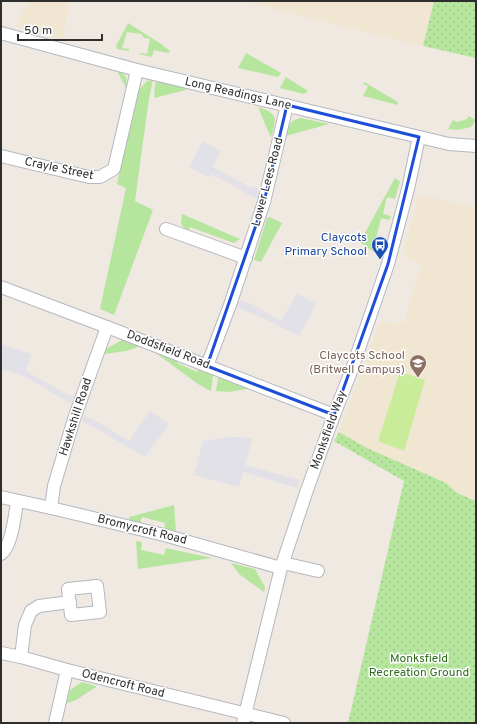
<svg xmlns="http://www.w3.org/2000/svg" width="477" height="724" font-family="Overpass,sans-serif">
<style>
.industrial{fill:#e3e1e8}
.education{fill:#f0e6d1}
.grass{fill:#b6e59e}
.park{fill:url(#park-dots)}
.pitch{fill:#c9ec9a}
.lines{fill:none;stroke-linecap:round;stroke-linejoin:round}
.minor-casing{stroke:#b4b7c1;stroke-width:14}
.minor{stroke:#fff;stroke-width:12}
.marked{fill:none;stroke:#1d4ed8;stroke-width:3;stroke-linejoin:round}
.labels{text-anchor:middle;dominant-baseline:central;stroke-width:3;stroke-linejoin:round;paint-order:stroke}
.street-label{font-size:12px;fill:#2e2e2e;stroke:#fff}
.transit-label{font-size:12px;fill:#164399;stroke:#fff;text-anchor:end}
.education-label{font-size:12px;fill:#785e54;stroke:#fff;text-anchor:end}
.park-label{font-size:12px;fill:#2c6e1b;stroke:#fff}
</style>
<defs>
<pattern id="park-dots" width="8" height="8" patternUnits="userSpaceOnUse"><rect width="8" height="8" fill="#b6e59e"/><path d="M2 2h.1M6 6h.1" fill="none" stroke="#9dc588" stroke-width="1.8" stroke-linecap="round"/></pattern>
</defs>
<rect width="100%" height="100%" fill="#efe9e1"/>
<g class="industrial">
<path d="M203 141 221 151 213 167 250 187 259 188 257 199 211 174 209 178 189 167Z"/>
<path d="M297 293 316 304 299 336 258 316 237 307 241 299 244 302 250 303 281 321Z"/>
<path d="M1 344 31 354 26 371 70 396 74 395 71 404 33 381 23 376 1 369Z"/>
<path d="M150 411 169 424 145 457 93 427 85 423H82L84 414 85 416 93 419 129 441Z"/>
<path d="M229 437H243L252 439 245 465 300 480 297 488 243 472 239 487 194 475 203 441Z"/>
</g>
<g class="education">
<path d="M28 1H71L62 39 16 27Z"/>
<path d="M243 1H434L423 46Z"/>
<path d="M419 195 476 208V501L457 493 446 483 367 448 339 432 380 322 404 323 421 264 408 259 403 254Z"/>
</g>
<g class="grass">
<path d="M128 23 161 44 170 51 169 53 154 50 152 57 139 54 140 53 147 54 150 39 144 38 141 34 127 32 122 48 129 49V51L117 49 116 46Z"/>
<path d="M246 53 281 73 278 77 238 68Z"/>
<path d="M117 71C128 75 127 78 126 88Z"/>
<path d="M286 77 308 91 304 94 280 88Z"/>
<path d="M153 80 149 98 135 201 153 210 114 315 100 309 126 188 117 184 137 92 147 81Z"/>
<path d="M158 81 185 87 186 90 154 98 155 84Z"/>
<path d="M364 82 398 102V105L363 96 368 86 363 84Z"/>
<path d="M258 107C280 114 276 119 271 138Z"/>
<path d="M468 116 476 120 471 127 458 130 448 129 453 120 457 122 467 119Z"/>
<path d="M301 118 329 124 286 136C289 125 289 121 301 118Z"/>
<path d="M395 178 400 182 395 199 387 197 383 214 391 216 389 220 381 218 375 242 383 243 376 252 372 251 360 242Z"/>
<path d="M182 214 240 239 234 243 190 227 189 230 184 228 181 224Z"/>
<path d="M269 217 282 223 261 262 254 260 267 218Z"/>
<path d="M124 339 139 345 138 347 126 351 105 354 106 349Z"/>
<path d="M153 351 177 355V363L197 372 200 364 214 369 211 391 198 384Z"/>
<path d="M219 372 257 389H247L229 392 216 391Z"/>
<path d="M174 505 176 533 164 530 165 523 142 517 140 524 129 521V517Z"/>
<path d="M136 541 142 542 141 550 164 555 166 548 212 558 138 569Z"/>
<path d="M231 563 255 569 265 587 264 592 239 574Z"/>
<path d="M82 682 96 686V687L76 700 68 703 66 702 70 690Z"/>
</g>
<g class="park">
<path d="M434 1H476V58L423 46Z"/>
<path d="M339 432 367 448 446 483 457 493 476 501V723H348L404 481 334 441Z"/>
</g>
<path class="pitch" d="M400 372 425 380 404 451 378 441Z"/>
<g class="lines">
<g class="minor-casing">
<g id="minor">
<path d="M1 33 137 70 449 144 476 146"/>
<path d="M1 156 89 177H100L114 169 137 70"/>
<path d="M166 229 246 258"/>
<path d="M1 287 107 327 334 415"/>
<path d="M207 366 230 305 264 202 287 105"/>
<path d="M1 497 51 508 164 535 281 568"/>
<path d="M51 508 54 486 74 419 107 327"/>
<path d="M1 554C12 546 15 515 17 501"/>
<path d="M283 563 318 571"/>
<path d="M97 586 100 612 71 615 68 589Z"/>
<path d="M1 653 21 657 67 670 284 723"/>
<path d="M21 657 25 625 31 611 39 606 70 602"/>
<path d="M55 723 67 670"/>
<path d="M243 723 281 568 307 490 334 415 352 369 388 264 408 189 419 137"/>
</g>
</g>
<use href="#minor" class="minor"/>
</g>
<path class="marked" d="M287 105 419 137 388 264 334 415 207 366 264 202Z"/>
<defs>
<g id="bus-pin" transform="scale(0.9)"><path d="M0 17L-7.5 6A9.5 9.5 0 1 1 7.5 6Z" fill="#1a4fb4" stroke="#fff"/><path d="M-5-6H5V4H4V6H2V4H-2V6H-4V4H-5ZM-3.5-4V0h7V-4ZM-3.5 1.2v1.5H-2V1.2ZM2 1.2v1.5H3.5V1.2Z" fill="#fff"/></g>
<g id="school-pin" transform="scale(0.9)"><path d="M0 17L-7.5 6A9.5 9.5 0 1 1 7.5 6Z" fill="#8d6e63" stroke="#fff"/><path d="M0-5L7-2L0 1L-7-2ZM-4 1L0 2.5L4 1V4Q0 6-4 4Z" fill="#fff"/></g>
</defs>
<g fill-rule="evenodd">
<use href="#bus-pin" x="380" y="245"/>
<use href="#school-pin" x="418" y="363"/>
</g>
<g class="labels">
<g class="street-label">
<text transform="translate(238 94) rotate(13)">Long Readings Lane</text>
<text transform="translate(59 169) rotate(12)">Crayle Street</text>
<text transform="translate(268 182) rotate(-75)">Lower Lees Road</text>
<text transform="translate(168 350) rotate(21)">Doddsfield Road</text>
<text transform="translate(76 417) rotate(-72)">Hawkshill Road</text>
<text transform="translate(329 430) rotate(-70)">Monksfield Way</text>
<text transform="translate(142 530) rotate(14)">Bromycroft Road</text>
<text transform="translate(123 684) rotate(14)">Odencroft Road</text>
</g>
<g class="transit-label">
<text x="367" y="238">Claycots<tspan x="367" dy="14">Primary School</tspan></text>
</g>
<g class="education-label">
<text x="405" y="356">Claycots School<tspan x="405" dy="14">(Britwell Campus)</tspan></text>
</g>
<g class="park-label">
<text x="419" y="659">Monksfield<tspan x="419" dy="14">Recreation Ground</tspan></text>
</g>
</g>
<rect width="477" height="724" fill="none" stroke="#2e2e2e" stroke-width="4"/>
<path d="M18 34v6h84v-6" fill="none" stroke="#2e2e2e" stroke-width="2"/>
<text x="24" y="34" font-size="12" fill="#2e2e2e" stroke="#ffffff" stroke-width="3" paint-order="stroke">50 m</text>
</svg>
